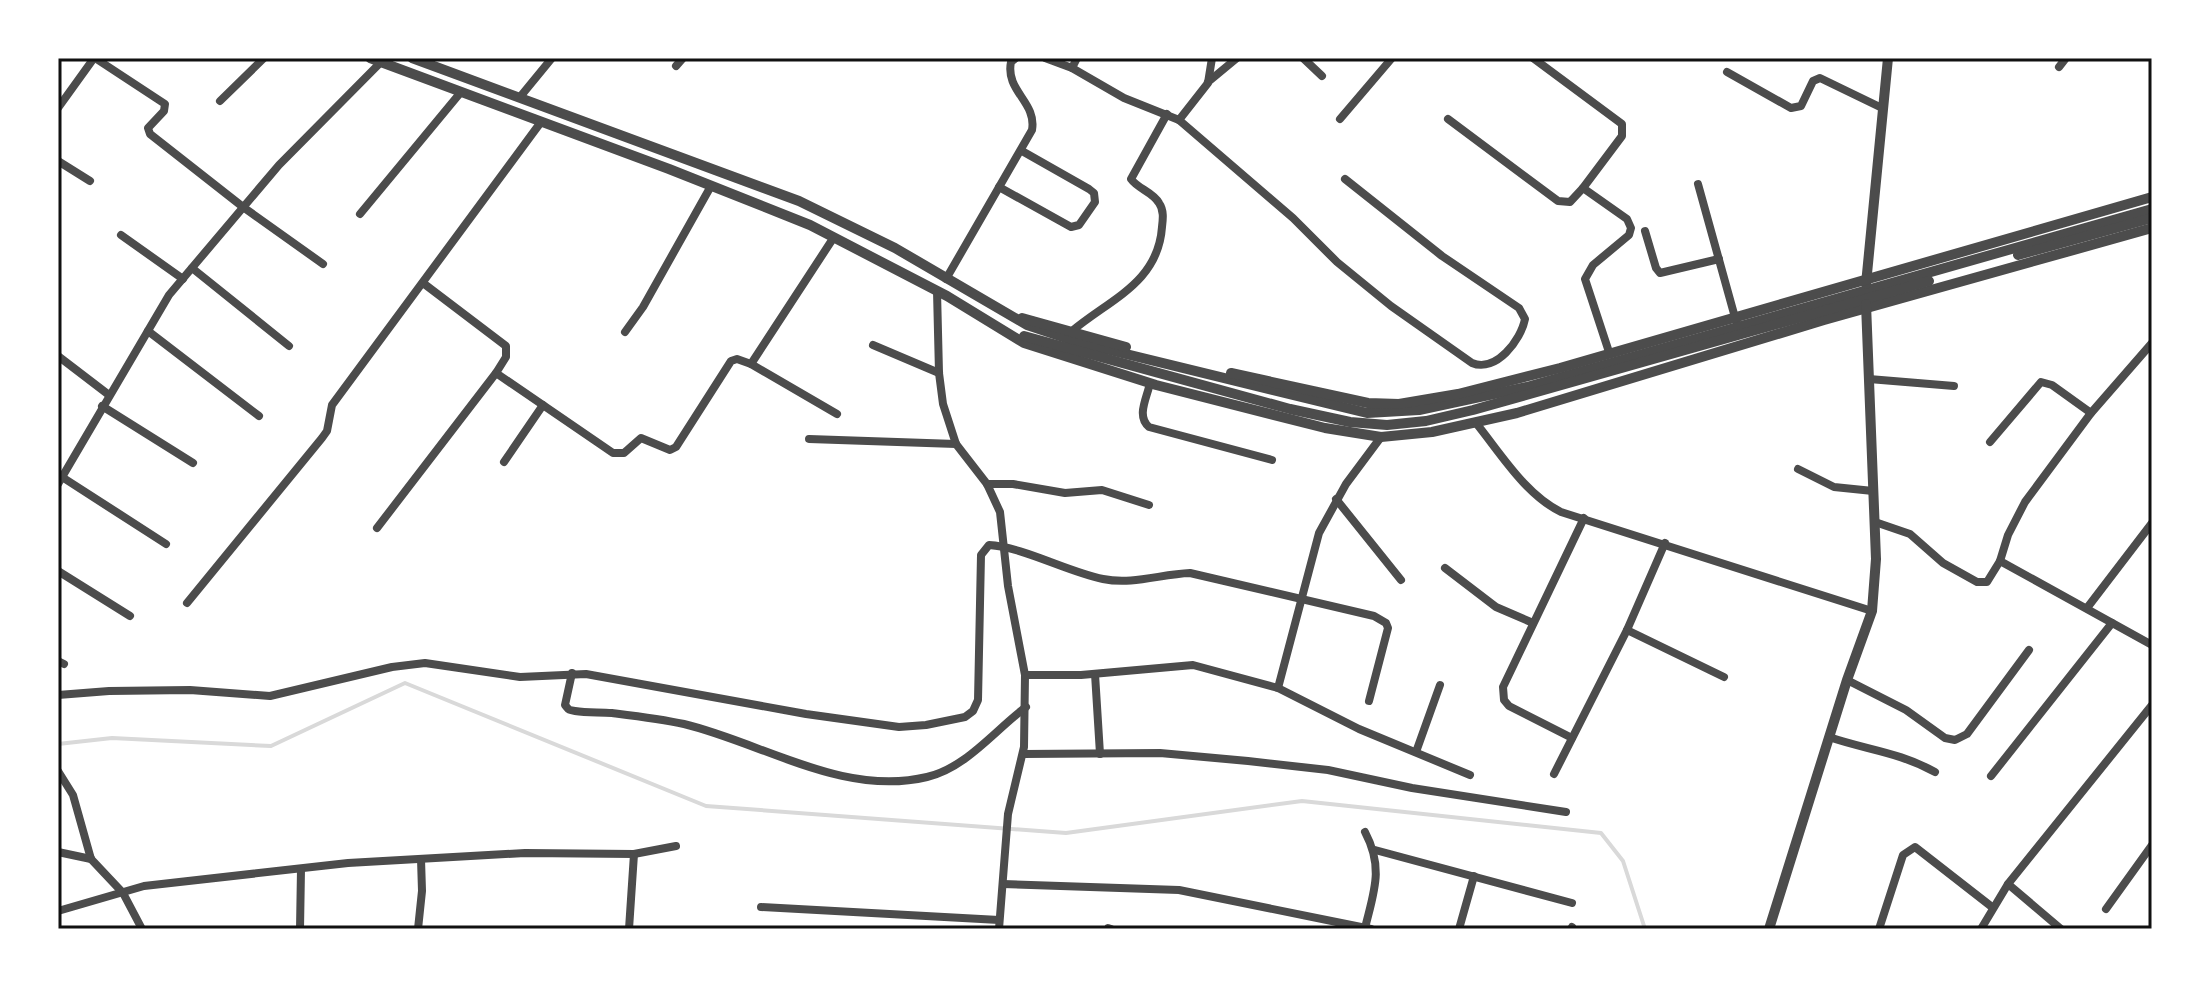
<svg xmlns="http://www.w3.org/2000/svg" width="2210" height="987" font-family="Roboto,sans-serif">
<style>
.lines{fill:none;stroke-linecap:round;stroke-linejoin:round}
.stream{stroke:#d9d9d9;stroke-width:4}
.minor{stroke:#4c4c4c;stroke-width:8}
.tertiary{stroke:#4c4c4c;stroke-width:10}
.neatline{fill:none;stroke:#111;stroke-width:3}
</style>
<rect width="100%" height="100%" fill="#fff"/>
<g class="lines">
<path class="stream" d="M58 744 112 738 271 746 405 683 706 806 1066 833 1302 801 1601 833 1623 861 1645 929"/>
<g class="minor">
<path d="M95 58 165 104 164 111 148 128 150 134 243 207 323 264"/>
<path d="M1045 58 1072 68"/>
<path d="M1077 58 1072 68 1124 98 1179 120 1293 218 1337 262 1391 306 1472 363C1496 373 1521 340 1525 319L1519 308 1442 256 1345 179"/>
<path d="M1303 58 1322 76"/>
<path d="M1533 58 1622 124V136L1583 188 1627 219 1631 228 1629 235 1593 265 1585 279 1609 352"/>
<path d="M676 66 683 58"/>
<path d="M2059 67 2066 58"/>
<path d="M1727 72 1791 108 1801 106 1813 81 1820 78 1882 108"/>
<path d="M1208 82 1237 58"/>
<path d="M520 97 552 58"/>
<path d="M220 101 264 58"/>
<path d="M58 108 94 58"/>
<path d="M1340 119 1392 58"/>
<path d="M1448 119 1558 201 1570 202 1583 188"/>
<path d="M1179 120 1208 83 1212 58"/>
<path d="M58 161 90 181"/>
<path d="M1698 184 1736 321"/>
<path d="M999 187 1071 227 1079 225 1095 202 1094 193 1089 189 1022 151"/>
<path d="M360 214 461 92"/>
<path d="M1645 231 1656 268 1660 273 1719 259"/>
<path d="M121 235 183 279"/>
<path d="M192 268 289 346"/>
<path d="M946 279 1032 130C1037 102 1005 91 1011 62L1016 58"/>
<path d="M423 283 506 346V357L496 373 613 453H624L641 438 670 450 676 447 731 361 737 359 751 364 834 237"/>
<path d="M937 291 939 373 943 404 956 444 987 484 1000 512 1008 586 1025 675 1024 747 1008 814 999 929"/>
<path d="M148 331 259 416"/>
<path d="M1072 331C1110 299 1158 283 1162 227 1163 219 1164 210 1159 203 1153 192 1138 189 1131 179L1167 114"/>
<path d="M625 332 643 307 711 186"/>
<path d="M2152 343 2091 413 2025 502 2008 535 2000 561 2152 645"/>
<path d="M873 345 939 373"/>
<path d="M58 356 109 395"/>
<path d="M751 364 837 414"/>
<path d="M1869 379 1954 386"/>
<path d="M1150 383C1147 398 1136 416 1149 427L1272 460"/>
<path d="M102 406 193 463"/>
<path d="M1476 423C1501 454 1525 494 1561 512L1872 611"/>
<path d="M809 439 956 444"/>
<path d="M1990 442 2041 382 2052 385 2091 413"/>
<path d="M504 462 543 405"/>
<path d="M1798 469 1834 487 1873 491"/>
<path d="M62 477 166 544"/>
<path d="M58 484 169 295 279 165 385 58"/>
<path d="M987 484H1013L1065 493 1102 490 1149 505"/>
<path d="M1336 499 1401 580"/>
<path d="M1875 522 1910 534 1943 563 1977 582H1987L2000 561"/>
<path d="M377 528 496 373"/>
<path d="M1445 568 1496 607 1533 623"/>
<path d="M58 571 130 616"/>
<path d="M187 603 322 438 327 431 332 405 541 122"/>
<path d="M2087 608 2152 523"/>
<path d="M1627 630 1724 677"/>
<path d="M58 661 64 664"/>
<path d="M572 673 565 705C569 710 568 710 575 711 587 713 599 712 612 713 636 716 661 719 684 724 763 743 843 797 927 777 966 768 995 730 1026 707"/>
<path d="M1095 674 1100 754"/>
<path d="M1025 675H1081L1193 665 1278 688 1359 729 1470 775"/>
<path d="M1847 680 1906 710 1945 738 1955 740 1967 734 2029 650"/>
<path d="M1278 688 1319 533 1346 484 1381 437"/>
<path d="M58 695 109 691 190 690 270 696 392 667 425 663 520 677 586 674 806 714 899 727 926 725 965 717 973 711 978 700 981 555 989 545C1023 547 1068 572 1103 579 1133 585 1161 574 1190 573L1374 616 1386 623 1388 628 1369 701"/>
<path d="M1829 737C1867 750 1899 752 1935 772"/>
<path d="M1572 738 1509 706 1504 700 1503 687 1584 518"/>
<path d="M1416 752 1440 685"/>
<path d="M1023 754 1160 753 1248 761 1328 770 1412 788 1566 812"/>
<path d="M58 771 73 795 91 859 123 893 142 929"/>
<path d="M1554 774 1627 630 1665 543"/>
<path d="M1991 776 2112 623"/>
<path d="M1375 850 1572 903"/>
<path d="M58 852 91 859"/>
<path d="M1003 884 1179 890 1371 929"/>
<path d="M2008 884 2061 929"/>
<path d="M761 907 999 920"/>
<path d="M2106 909 2152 845"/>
<path d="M58 911 144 886 348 863 525 853 634 854 676 846"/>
<path d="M1108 928 1111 929"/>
<path d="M1365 928C1374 891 1384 868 1365 832"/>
<path d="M300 929 301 869"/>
<path d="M418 929 422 891 421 859"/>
<path d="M629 929 634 854"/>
<path d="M1459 929 1474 876"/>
<path d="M1571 929 1572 927"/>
<path d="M1879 929 1903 855 1915 847 1992 907"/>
<path d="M1981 929 2008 884 2152 705"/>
</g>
<g class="tertiary">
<path d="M370 58 669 169 810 225 947 296 1024 343 1156 385 1325 428 1381 437 1432 432 1517 413 1824 320 2152 228"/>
<path d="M412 58 799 201 895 248 1027 325 1081 343 1367 413 1419 410 1527 387 2152 209"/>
<path d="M2018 255 2152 218"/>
<path d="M1866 284 1888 58"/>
<path d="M1022 318 1126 347"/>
<path d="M1024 336 1290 409 1350 422 1387 425 1426 421 1473 410 1929 281"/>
<path d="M1231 373 1368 403 1399 404 1458 394 1560 368 2152 197"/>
<path d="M1769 929 1847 680 1872 611 1876 559 1866 304"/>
</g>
</g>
<rect width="2210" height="987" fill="none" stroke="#ffffff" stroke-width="120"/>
<rect x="60" y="60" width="2090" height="867" class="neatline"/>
</svg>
